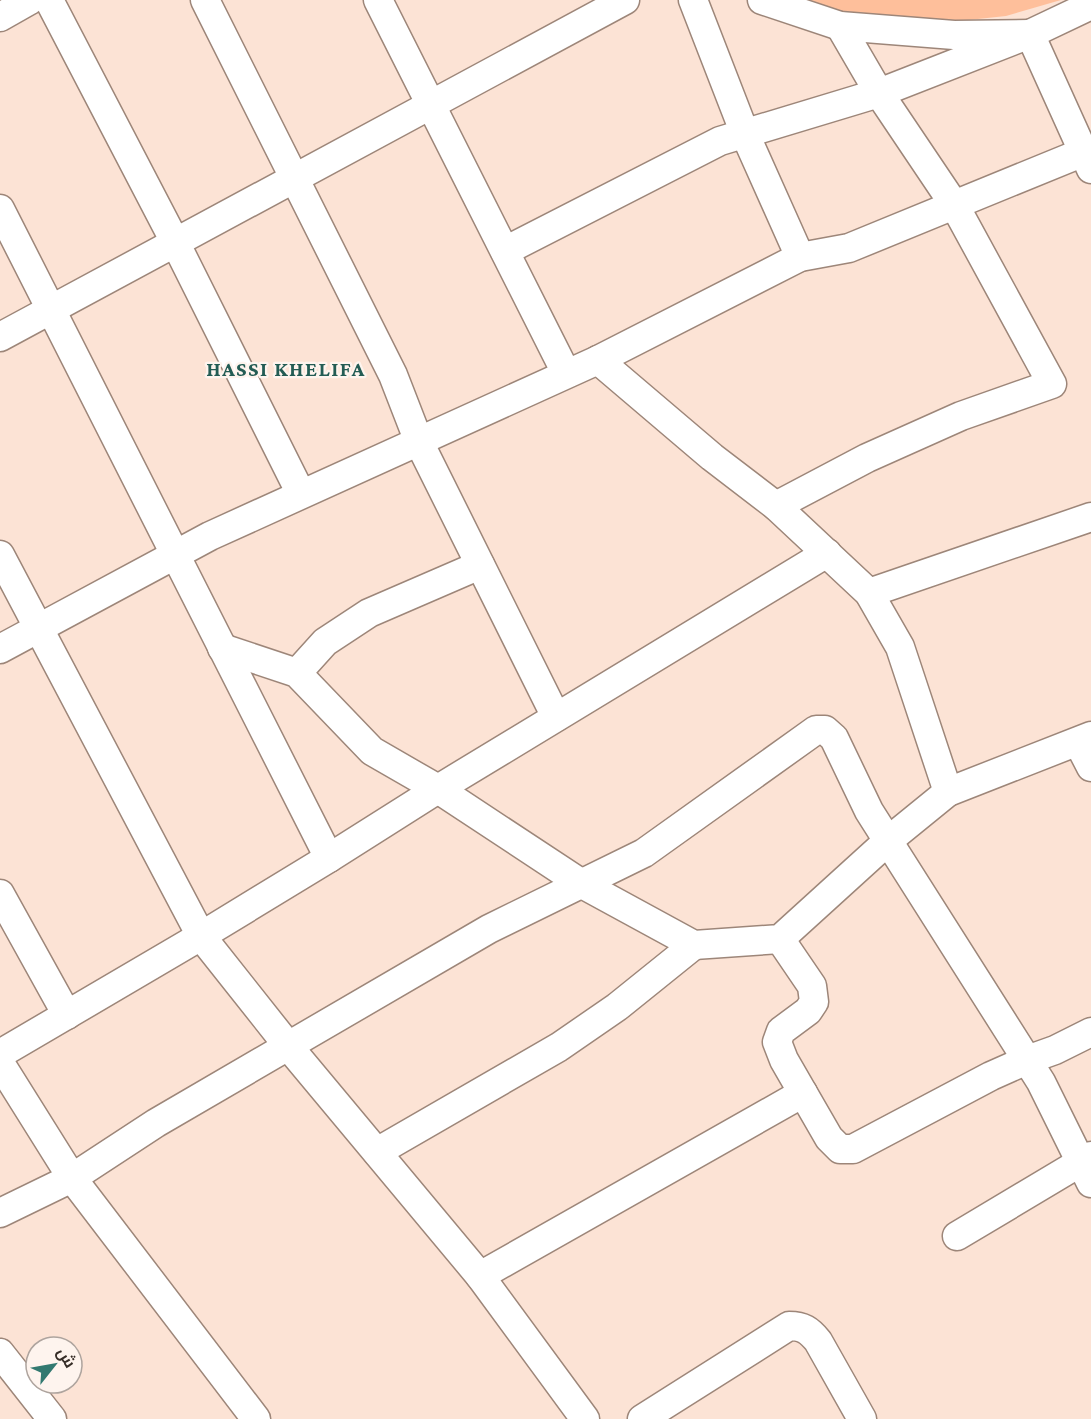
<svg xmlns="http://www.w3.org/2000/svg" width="1091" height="1419" font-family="'Crimson Pro',Cairo,serif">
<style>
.green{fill:#febf9b}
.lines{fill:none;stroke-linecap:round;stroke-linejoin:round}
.street-casing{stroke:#9d8679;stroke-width:31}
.street{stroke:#fff;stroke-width:28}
.labels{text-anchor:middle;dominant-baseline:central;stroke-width:4.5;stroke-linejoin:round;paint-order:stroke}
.district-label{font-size:21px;font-weight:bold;letter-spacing:1.5px;fill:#235c54;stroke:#fef4ee}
</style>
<rect width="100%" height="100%" fill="#fce3d5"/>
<path class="green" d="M784 0H1061L1006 16 940 23 852 16Z"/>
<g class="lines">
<g class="street-casing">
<g id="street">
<path d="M49 0 175 242 301 494"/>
<path d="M205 0 393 375 419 442 556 717"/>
<path d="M378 0 566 373"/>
<path d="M693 0 745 134 800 257"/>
<path d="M762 0 840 26 954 35 1030 34 1091 169"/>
<path d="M0 17 30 0"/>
<path d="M0 209 329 858"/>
<path d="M505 251 720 141 879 93 1030 34 1091 5"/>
<path d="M0 337 625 0"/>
<path d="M598 360 712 457 776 506 869 593 900 647 948 792"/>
<path d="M776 506 867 458 961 416 1052 384 955 206 879 93 840 26"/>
<path d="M0 555 201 936 289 1047 480 1276 585 1419"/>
<path d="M869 593 1091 517"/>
<path d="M222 648 297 673 372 751 438 789 582 884 694 945 780 939 889 840 948 792 1091 736"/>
<path d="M0 649 210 536 598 360 800 257 849 248 1091 149"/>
<path d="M297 673 325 642 369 613 480 565"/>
<path d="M1078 742 1091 767"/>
<path d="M0 894 67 1015"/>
<path d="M780 939 812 986 814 1002 808 1011 781 1031 777 1042 784 1060 829 1138 840 1149H853L991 1076 1027 1060 1055 1050 1091 1032"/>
<path d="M0 1054 201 936 329 858 438 789 827 553"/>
<path d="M0 1063 72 1178 256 1419"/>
<path d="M377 1152 559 1047 617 1007 694 945"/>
<path d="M0 1213 72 1178 156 1123 489 929 644 853 816 730H825L834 738 869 811 1041 1082 1091 1183"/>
<path d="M957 1236 1091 1156"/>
<path d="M480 1276 803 1093"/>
<path d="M0 1353 52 1419"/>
<path d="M642 1419 789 1326C803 1326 809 1330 818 1341L862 1419"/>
</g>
</g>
<use href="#street" class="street"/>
</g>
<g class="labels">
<g class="district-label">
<text x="286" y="369">HASSI KHELIFA</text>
</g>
</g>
<g transform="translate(54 1365) rotate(59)"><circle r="28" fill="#fef4ee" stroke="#aea49e" stroke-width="1.5"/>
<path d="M0-4.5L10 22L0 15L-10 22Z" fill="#327970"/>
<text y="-9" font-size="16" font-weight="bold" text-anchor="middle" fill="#362d27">ش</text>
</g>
</svg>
